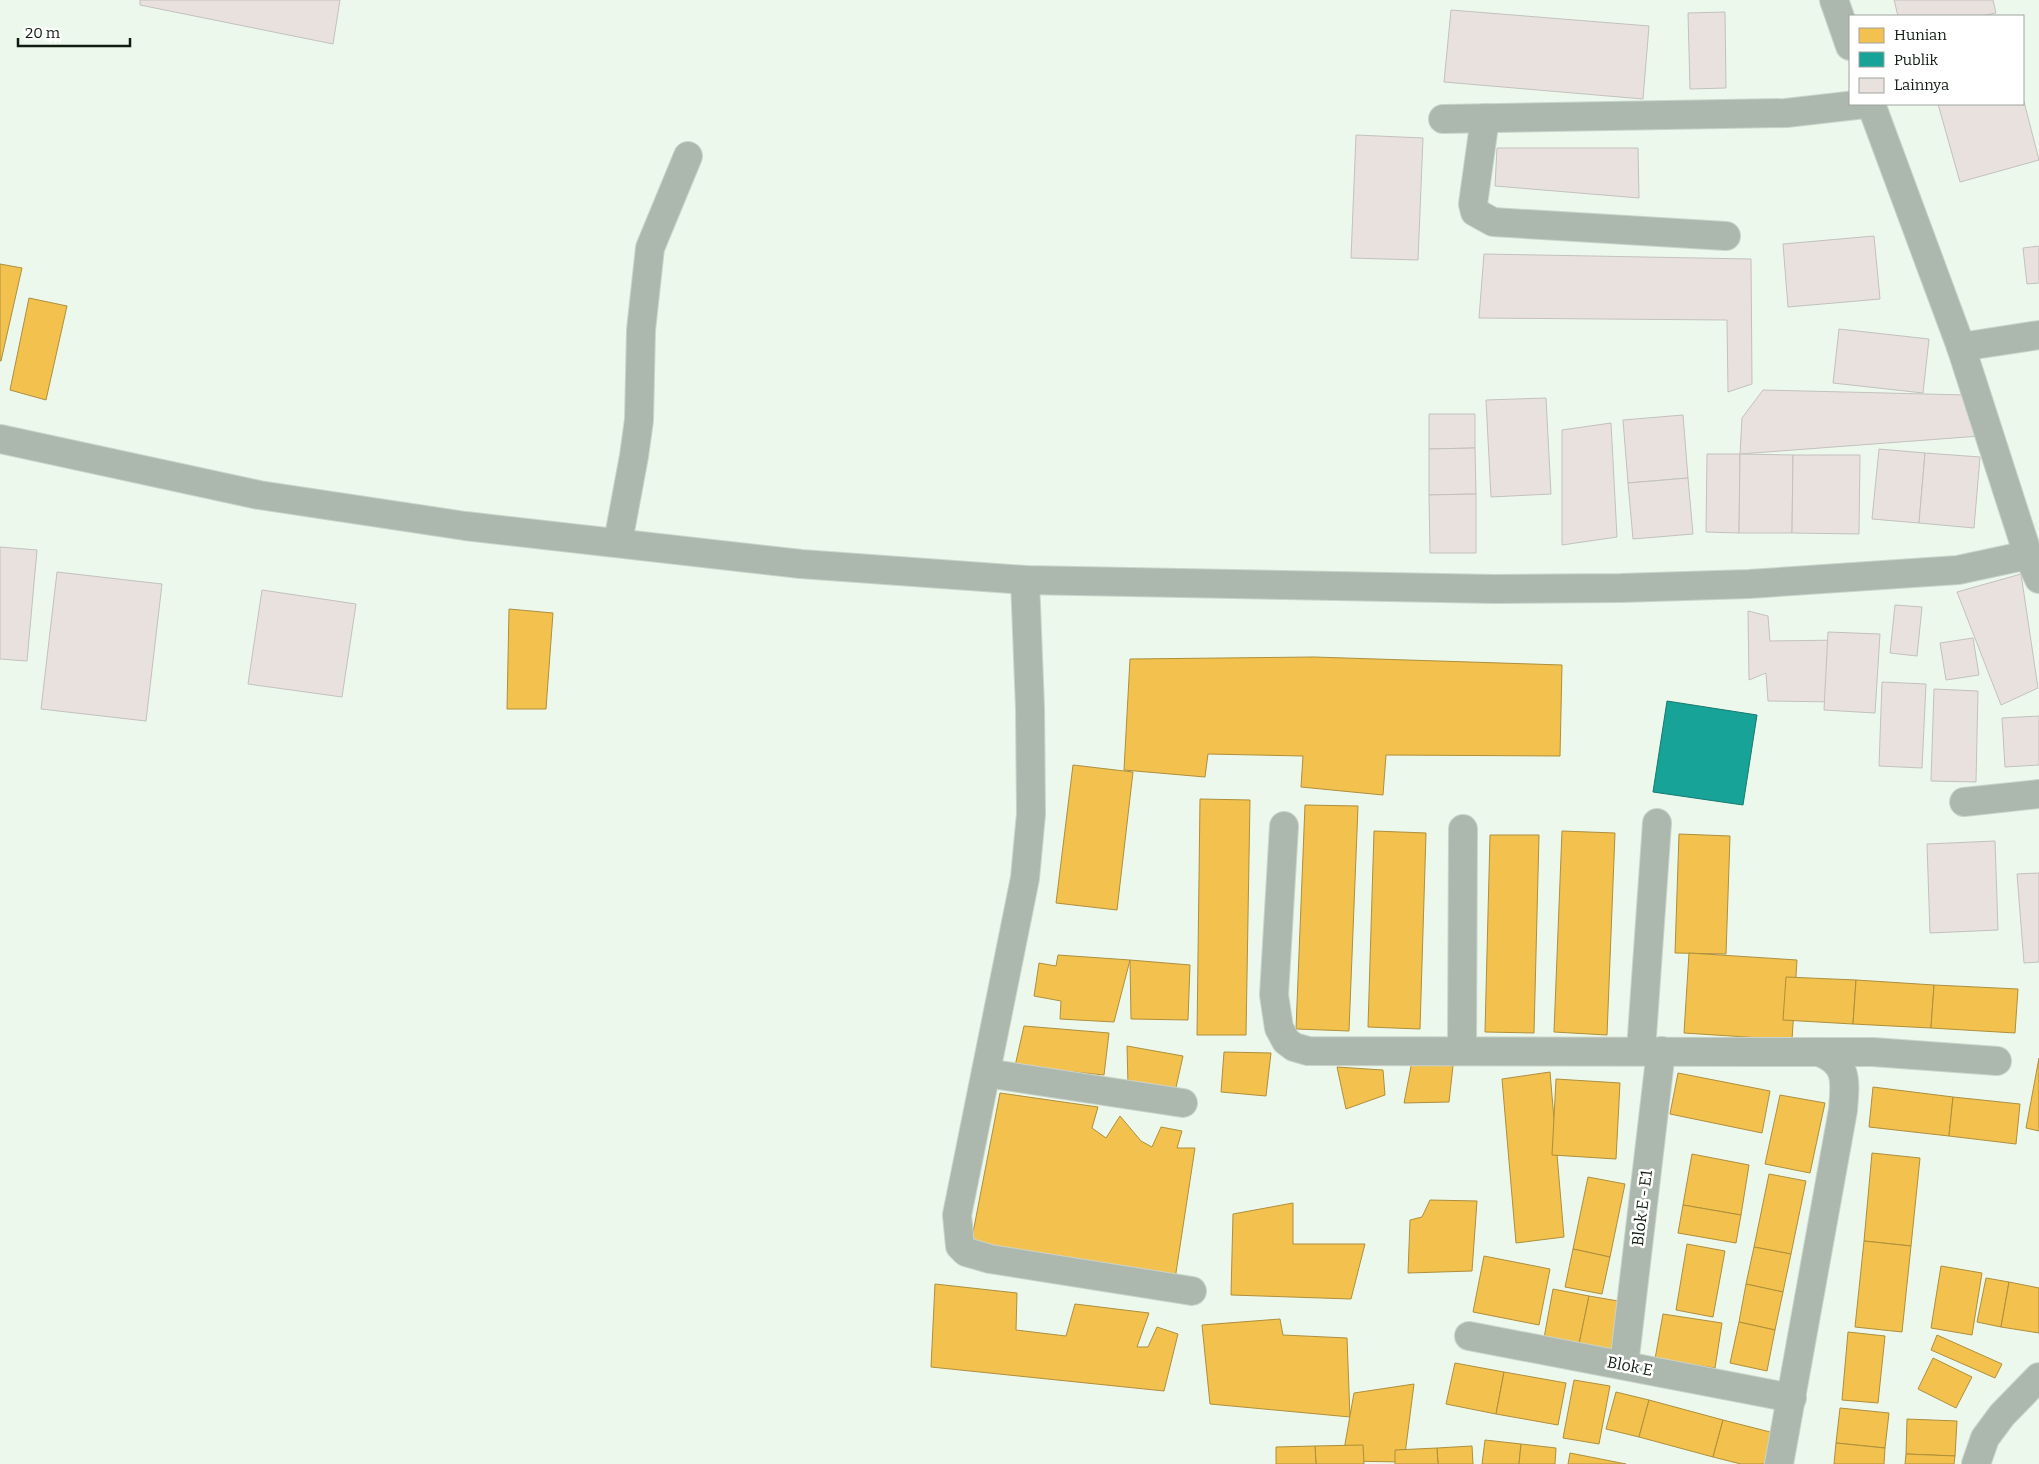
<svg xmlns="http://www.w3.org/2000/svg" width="2039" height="1464" font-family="Bitter,serif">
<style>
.homes{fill:#f2c14e;stroke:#ae8f3c}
.public{fill:#17a398;stroke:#157a70}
.building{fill:#e9e1de;stroke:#c3c1bd}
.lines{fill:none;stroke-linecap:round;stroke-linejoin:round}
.minor-casing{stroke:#cad4ca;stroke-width:30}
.minor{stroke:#acb7ad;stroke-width:28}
.labels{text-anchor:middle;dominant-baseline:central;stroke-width:5;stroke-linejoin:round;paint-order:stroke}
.street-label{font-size:16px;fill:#101b11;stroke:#fff}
</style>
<rect width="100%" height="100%" fill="#ecf8ec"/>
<g class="homes">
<path d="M0 264 22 268 1 361H0Z"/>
<path d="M29 298 67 306 46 400 10 390Z"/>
<path d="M509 609 553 613 546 709H507Z"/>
<path d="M1314 657 1562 665 1560 756 1386 755 1383 795 1301 787 1303 756 1208 754 1205 777 1124 770 1130 659Z"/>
<path d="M1073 765 1133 772 1117 910 1056 903Z"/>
<path d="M1200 799 1250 800 1246 1035H1197Z"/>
<path d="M1305 805 1358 806 1349 1031 1296 1029Z"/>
<path d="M1374 831 1426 833 1420 1029 1368 1027Z"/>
<path d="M1562 831 1615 833 1607 1035 1554 1032Z"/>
<path d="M1679 834 1730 836 1726 954 1675 953Z"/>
<path d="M1490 835H1539L1534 1033 1485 1032Z"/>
<path d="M1689 953 1797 960 1792 1040 1684 1033Z"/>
<path d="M1058 955 1130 960 1114 1022 1060 1019 1061 1001 1034 996 1039 963 1056 966Z"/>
<path d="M1130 960 1190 965 1188 1020 1131 1019Z"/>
<path d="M1786 977 1856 980 1853 1024 1783 1020Z"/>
<path d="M1856 980 1934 985 1931 1028 1853 1024Z"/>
<path d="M1934 985 2018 989 2015 1033 1931 1028Z"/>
<path d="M1024 1026 1109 1033 1104 1075 1015 1066Z"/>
<path d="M1127 1046 1183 1056 1173 1101 1128 1085Z"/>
<path d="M1224 1052 1271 1053 1266 1096 1221 1092Z"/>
<path d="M2039 1058V1131L2026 1128Z"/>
<path d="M1412 1061 1453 1066 1449 1102 1404 1103Z"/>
<path d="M1337 1067 1383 1070 1385 1095 1346 1109Z"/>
<path d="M1550 1072 1564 1237 1516 1243 1502 1079Z"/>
<path d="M1678 1073 1770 1091 1762 1133 1670 1114Z"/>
<path d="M1556 1079 1620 1083 1616 1159 1552 1155Z"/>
<path d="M1873 1087 1953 1097 1949 1136 1869 1127Z"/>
<path d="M1000 1093 1098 1107 1092 1128 1106 1138 1120 1116 1141 1141 1152 1147 1161 1127 1182 1131 1177 1148H1195L1175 1279 971 1243Z"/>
<path d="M1780 1095 1825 1103 1810 1173 1765 1164Z"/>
<path d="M1953 1097 2020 1104 2016 1144 1949 1136Z"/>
<path d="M1872 1153 1920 1158 1911 1246 1864 1241Z"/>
<path d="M1692 1154 1749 1165 1741 1215 1683 1205Z"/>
<path d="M1769 1174 1806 1181 1791 1254 1754 1247Z"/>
<path d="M1588 1177 1625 1184 1610 1257 1573 1249Z"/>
<path d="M1430 1200 1477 1201 1472 1271 1408 1273 1410 1220 1422 1217Z"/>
<path d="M1293 1203V1244H1365L1351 1299 1231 1295 1233 1214Z"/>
<path d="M1683 1205 1741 1215 1736 1243 1678 1233Z"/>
<path d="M1864 1241 1911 1246 1902 1332 1855 1327Z"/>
<path d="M1687 1244 1725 1251 1713 1317 1676 1310Z"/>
<path d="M1754 1247 1791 1254 1783 1292 1746 1284Z"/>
<path d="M1573 1249 1610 1257 1602 1294 1565 1287Z"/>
<path d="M1484 1256 1550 1269 1539 1325 1473 1312Z"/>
<path d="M1941 1266 1982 1273 1972 1335 1931 1328Z"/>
<path d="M1986 1278 2009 1282 2001 1327 1977 1322Z"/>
<path d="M2009 1282 2039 1288V1333L2001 1327Z"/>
<path d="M935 1284 1017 1293 1016 1330 1066 1336 1075 1304 1149 1313 1137 1347H1148L1157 1327 1178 1334 1164 1391 931 1367Z"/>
<path d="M1746 1284 1783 1292 1775 1330 1739 1322Z"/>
<path d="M1553 1289 1589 1296 1579 1344 1544 1338Z"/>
<path d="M1589 1296 1624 1302 1615 1350 1579 1344Z"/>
<path d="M1663 1314 1722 1323 1715 1368 1655 1359Z"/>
<path d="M1280 1319 1283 1335 1347 1338 1350 1417 1210 1404 1202 1325Z"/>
<path d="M1739 1322 1775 1330 1767 1371 1730 1363Z"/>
<path d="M1848 1332 1885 1336 1878 1403 1842 1400Z"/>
<path d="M1937 1335 2002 1364 1995 1378 1931 1350Z"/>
<path d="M1933 1358 1972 1377 1956 1408 1918 1389Z"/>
<path d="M1455 1363 1504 1372 1496 1414 1446 1404Z"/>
<path d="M1504 1372 1566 1383 1558 1425 1496 1414Z"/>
<path d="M1574 1380 1610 1386 1599 1444 1563 1438Z"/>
<path d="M1414 1384 1404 1462 1342 1461 1354 1393Z"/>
<path d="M1616 1392 1649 1400 1639 1437 1606 1429Z"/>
<path d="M1649 1400 1723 1420 1713 1457 1639 1437Z"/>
<path d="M1840 1408 1889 1413 1885 1448 1836 1443Z"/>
<path d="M1907 1419 1957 1421 1955 1456 1906 1454Z"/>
<path d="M1723 1420 1778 1434 1770 1464H1741L1713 1457Z"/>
<path d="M1485 1440 1521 1444 1519 1464H1482Z"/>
<path d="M1836 1443 1885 1448 1884 1464H1834Z"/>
<path d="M1521 1444 1556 1448 1555 1464H1519Z"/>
<path d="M1363 1445 1364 1464H1316L1315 1446Z"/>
<path d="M1315 1446 1316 1464H1276V1447Z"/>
<path d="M1472 1446 1473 1464H1438L1437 1448Z"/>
<path d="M1437 1448 1438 1464H1395V1450Z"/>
<path d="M1570 1453 1626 1464H1568Z"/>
<path d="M1906 1454 1955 1456 1954 1464H1905Z"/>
</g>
<path class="public" d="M1667 701 1757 715 1743 805 1653 792Z"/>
<g class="building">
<path d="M140 0H340L333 44 140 5Z"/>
<path d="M1894 0H1993L1996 13 1981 16H1898Z"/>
<path d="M1451 10 1649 26 1643 99 1444 82Z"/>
<path d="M1725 12 1726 88 1690 89 1688 13Z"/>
<path d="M2023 98 2039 160 1960 182 1938 104H2023Z"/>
<path d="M1356 135 1423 138 1418 260 1351 258Z"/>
<path d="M1497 148H1638L1639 198 1495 186Z"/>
<path d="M1874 236 1880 299 1788 307 1783 244Z"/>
<path d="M2039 246V283L2027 284 2023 248Z"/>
<path d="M1484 254 1751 259 1752 384 1728 392 1727 320 1479 318Z"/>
<path d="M1839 329 1929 339 1923 393 1833 383Z"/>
<path d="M1763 390 1967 395 1980 436 1740 454 1742 418Z"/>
<path d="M1546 398 1551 494 1491 497 1486 400Z"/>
<path d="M1429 414H1475V448L1429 449Z"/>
<path d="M1683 415 1688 478 1628 483 1623 420Z"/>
<path d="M1611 423 1617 537 1562 545V430Z"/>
<path d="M1475 448 1476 494 1429 495V449Z"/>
<path d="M1879 449 1925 453 1919 523 1872 519Z"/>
<path d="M1925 453 1980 457 1974 528 1919 523Z"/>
<path d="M1707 454H1740L1739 533 1706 532Z"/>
<path d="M1740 454 1793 455 1792 533H1739Z"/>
<path d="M1793 455H1860L1859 534 1792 533Z"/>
<path d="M1688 478 1693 534 1633 539 1628 483Z"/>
<path d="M1476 494V553H1430L1429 495Z"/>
<path d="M0 547 37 550 27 661 0 659Z"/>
<path d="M57 572 162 584 146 721 41 709Z"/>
<path d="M2021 574 2038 688 2001 705 1957 592Z"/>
<path d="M262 590 356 604 342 697 248 684Z"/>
<path d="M1895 605 1922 607 1917 656 1890 653Z"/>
<path d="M1748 611 1768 616 1770 641 1844 640 1838 702 1768 701 1766 673 1749 680Z"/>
<path d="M1828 632 1880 634 1875 713 1824 710Z"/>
<path d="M1973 638 1979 675 1946 680 1940 643Z"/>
<path d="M1882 682 1926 684 1922 768 1879 766Z"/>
<path d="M1934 689 1978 691 1976 782 1931 781Z"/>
<path d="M2039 716V765L2005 767 2002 718Z"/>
<path d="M1995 841 1998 930 1930 933 1927 844Z"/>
<path d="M2039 873V962L2024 963 2017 874Z"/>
</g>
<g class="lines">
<g class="minor-casing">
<g id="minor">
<path d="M1834 0 1850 46"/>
<path d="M1485 118 1473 204 1475 212 1493 222 1726 236"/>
<path d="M1443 119 1786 113 1865 104"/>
<path d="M1961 347 2039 335"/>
<path d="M0 439 259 495 465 526 801 564 1025 580 1494 589 1621 588 1749 584 1958 570 2028 555 1961 347 1871 104"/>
<path d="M618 542 634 456 639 420 641 330 650 248 688 156"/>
<path d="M2028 555 2039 579"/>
<path d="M1025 580 1030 708 1031 814 1025 878 957 1215 960 1246 966 1252 990 1259 1192 1291"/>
<path d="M1964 802 2039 794"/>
<path d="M1284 826 1274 995 1279 1028 1286 1041 1294 1047 1308 1051 1819 1052C1849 1063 1845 1083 1843 1110L1779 1464"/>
<path d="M1641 1050 1657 823"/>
<path d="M1462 1051 1463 829"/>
<path d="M1819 1052H1873L1997 1061"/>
<path d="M986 1073 1183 1103"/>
<path d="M1469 1336 1792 1398"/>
<path d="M1624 1365 1661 1051"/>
<path d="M1976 1464 1985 1438 2002 1415 2039 1377"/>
</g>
</g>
<use href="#minor" class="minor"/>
</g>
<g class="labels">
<g class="street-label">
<text transform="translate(1642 1208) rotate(-83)">Blok E - E1</text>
<text transform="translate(1630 1366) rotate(11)">Blok E</text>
</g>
</g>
<rect x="1849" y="15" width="175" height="90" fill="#ffffff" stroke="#9fa4a0"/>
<rect x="1859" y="28" width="25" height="15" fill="#f2c14e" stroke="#9fa4a0"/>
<text x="1894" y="40" font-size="15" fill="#101b11">Hunian</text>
<rect x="1859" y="52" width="25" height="15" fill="#17a398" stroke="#9fa4a0"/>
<text x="1894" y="65" font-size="15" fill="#101b11">Publik</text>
<rect x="1859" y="78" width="25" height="15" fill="#e9e1de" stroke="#9fa4a0"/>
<text x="1894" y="90" font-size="15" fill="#101b11">Lainnya</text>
<path d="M18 38v8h112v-8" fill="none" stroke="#101b11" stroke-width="2.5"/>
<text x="25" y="38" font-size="15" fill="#101b11" stroke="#ffffff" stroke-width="4" paint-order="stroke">20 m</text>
</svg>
